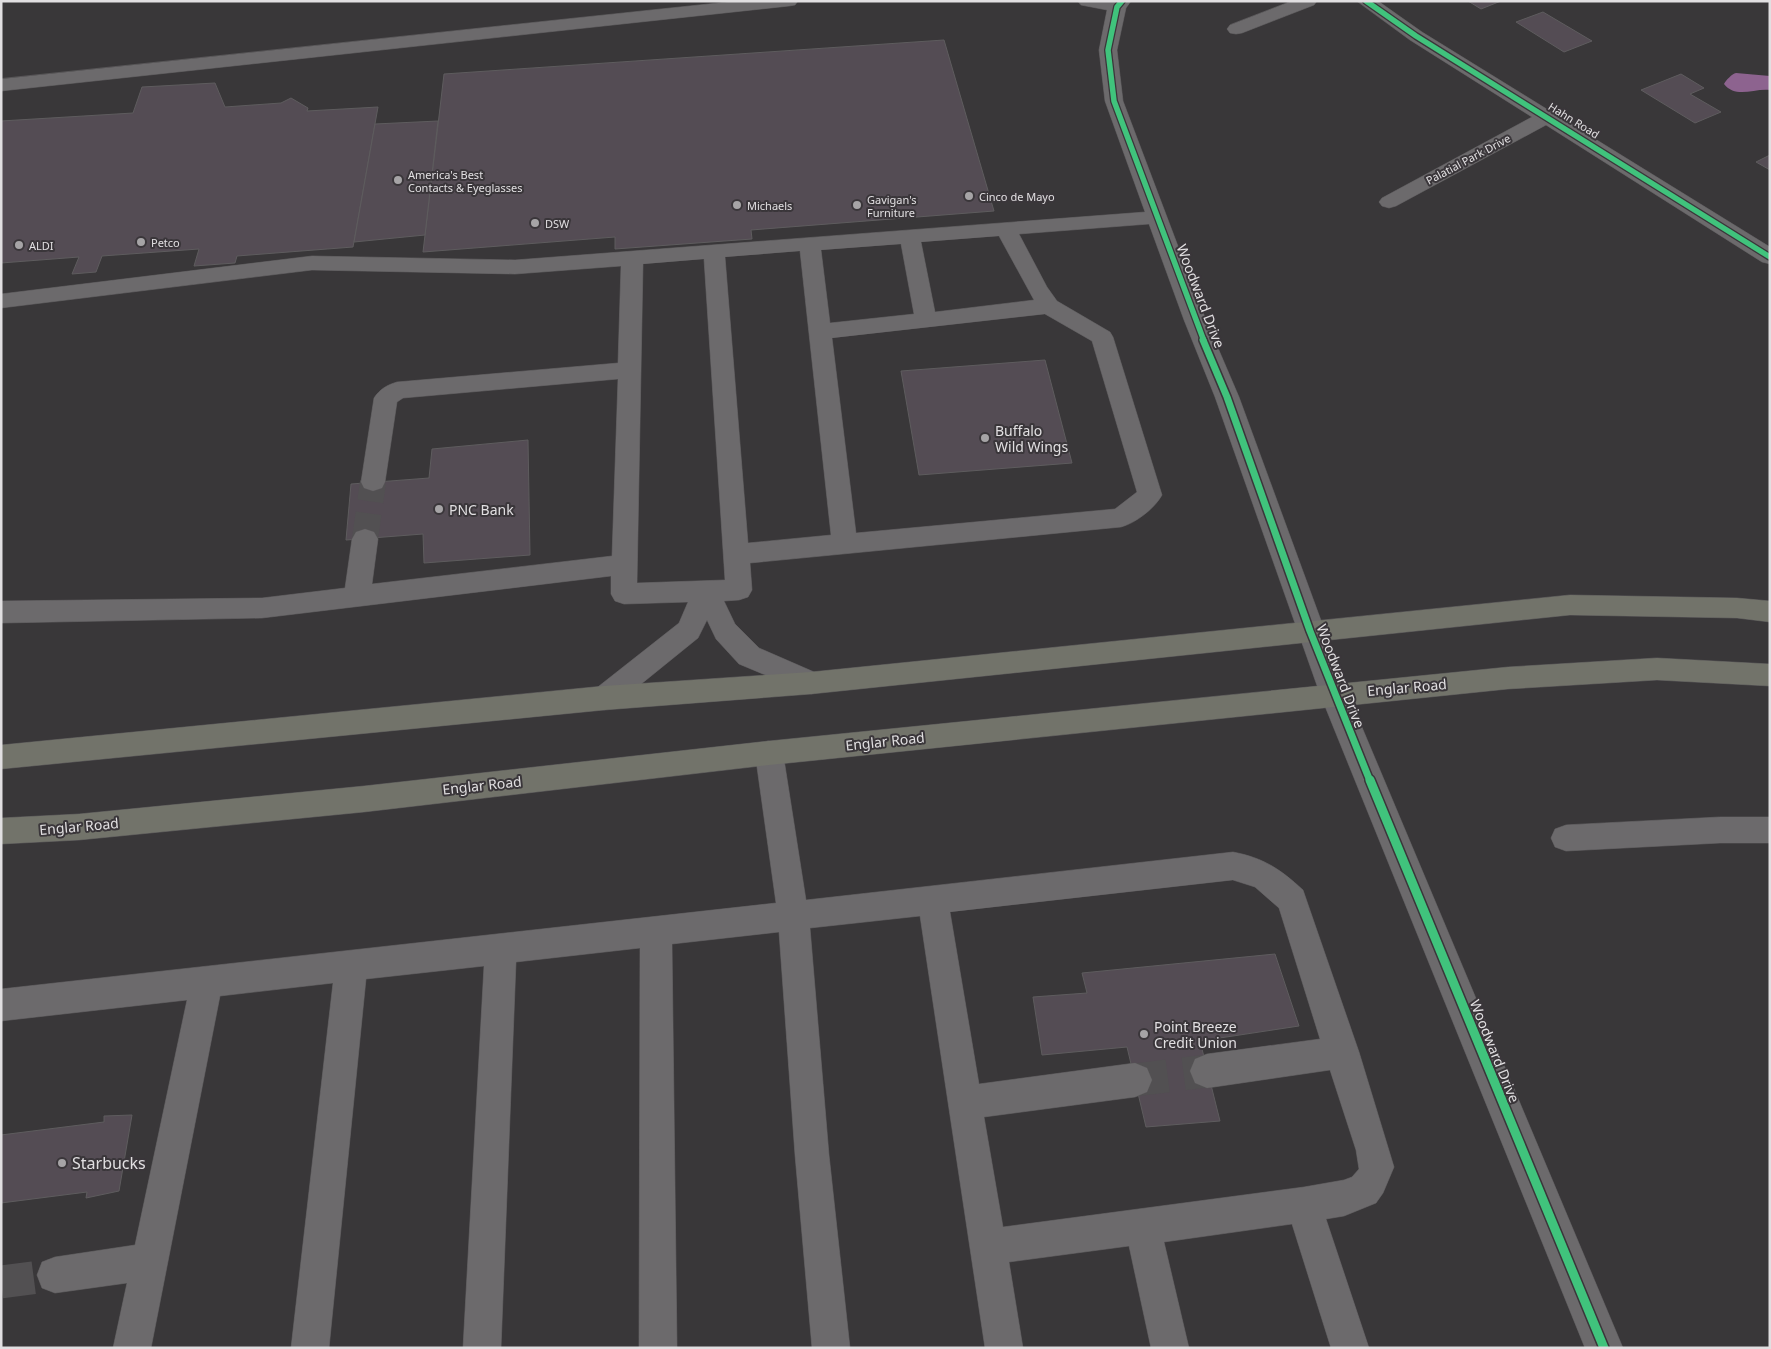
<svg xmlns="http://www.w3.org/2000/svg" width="1771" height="1349" font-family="'Noto Sans',sans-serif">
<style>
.water{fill:#8d638f}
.building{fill:#544c54;stroke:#5e5c5e}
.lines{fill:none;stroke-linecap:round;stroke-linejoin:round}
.minor-tunnel-far1{stroke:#525052;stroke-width:26;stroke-dasharray:26 12;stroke-linecap:butt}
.minor-tunnel{stroke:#525052;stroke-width:33;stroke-dasharray:33 16;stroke-linecap:butt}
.minor-casing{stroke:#575557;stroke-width:1}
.major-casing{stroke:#575557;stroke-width:1}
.minor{fill:#6c6a6c;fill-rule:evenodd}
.major{fill:#72736a;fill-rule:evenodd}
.cycleway-far2-casing{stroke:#3a363a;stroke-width:8}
.cycleway-far1-casing{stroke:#3a363a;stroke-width:10}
.cycleway-casing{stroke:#3a363a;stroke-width:12}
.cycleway-far2{stroke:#40c37c;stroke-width:5.5}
.cycleway-far1{stroke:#40c37c;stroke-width:7}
.cycleway{stroke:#40c37c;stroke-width:9}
.poi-dot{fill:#a6a4a6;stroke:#3a363a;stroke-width:2}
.labels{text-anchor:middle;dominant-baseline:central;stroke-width:4;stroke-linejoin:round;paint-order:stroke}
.far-street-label{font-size:11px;fill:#e1dfe1;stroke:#3a363a}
.far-poi-label{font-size:11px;fill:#e1dfe1;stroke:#3a363a;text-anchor:start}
.street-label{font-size:14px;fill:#e1dfe1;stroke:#3a363a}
.poi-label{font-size:14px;fill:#e1dfe1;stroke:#3a363a;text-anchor:start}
.near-poi-label{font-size:16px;fill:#e1dfe1;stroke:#3a363a;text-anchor:start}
</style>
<rect width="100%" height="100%" fill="#393739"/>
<path class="water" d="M1736 73 1770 76V90C1754 88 1736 99 1724 84 1726 80 1732 74 1736 73Z"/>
<g class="building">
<path d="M1468 1H1501L1481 9Z"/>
<path d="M1543 12 1592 41 1564 52 1516 22Z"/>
<path d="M944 40 994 211 751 230 752 239 615 249V237L423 252 444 74Z"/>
<path d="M1681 74 1704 88 1690 94 1721 112 1695 123 1641 90Z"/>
<path d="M215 83 225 107 281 103 291 98 308 108 307 111 378 107 353 247 237 256 235 263 194 266 199 249 102 256 96 272 72 274 79 257 1 263V121L133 113 142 87Z"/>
<path d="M438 121 425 235 354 242 375 124Z"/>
<path d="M1770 155V170L1756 162Z"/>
<path d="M1045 360 1072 463 919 475 901 371Z"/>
<path d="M528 440 530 555 424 563 423 534 346 540 351 484 429 478 432 449Z"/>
<path d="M1275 954 1299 1026 1200 1041 1220 1121 1146 1127 1127 1047 1042 1055 1033 997 1087 993 1082 973Z"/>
<path d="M132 1115 119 1191 86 1198 87 1192 1 1203V1135L104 1122V1116Z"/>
</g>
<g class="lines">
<path class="minor-tunnel-far1" d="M365 539 373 482"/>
<g class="minor-tunnel">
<path d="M1135 1080 1207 1071"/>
<path d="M1 1282 55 1275"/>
</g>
<g class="minor-casing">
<g id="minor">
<path d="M737 1H798L795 5 789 6 1 91V79Z"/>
<path d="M1078 1H1131L1126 8 1117 50 1123 101 1206 320 1239 397 1348 694 1623 1348H1585L1320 694 1215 397 1184 320 1149 224 1019 234 1047 287 1057 301 1110 332 1113 337 1162 495C1155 508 1136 523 1121 527L750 563 752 590 748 597 739 600 724 601 735 624 759 648 821 675 825 683 821 691 811 694 739 664 716 639 707 620 698 638 614 706 604 710 594 706 590 698 594 690 679 623 688 602 624 604 615 601 611 594V576L262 618 1 623V601L262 598 345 588 352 539 356 532 365 529 374 532 378 539 372 584 612 556 618 379 403 398 397 402 385 482 382 488 373 491 364 488 361 482 374 398C380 389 387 385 397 382L618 363 621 266 515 274 312 270 1 308V294L312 256 515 260 1145 212 1105 101 1099 50 1107 10 1081 5ZM999 236 1034 300 935 312 921 242ZM901 244 914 314 830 323 821 250ZM800 251 831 535 748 543 725 257ZM704 259 725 580 637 583 643 264ZM1045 314 1092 341 1137 492 1115 509 856 533 832 338Z"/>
<path d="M1292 1H1317L1314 5 1242 33 1236 34 1230 33 1227 29 1230 25Z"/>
<path d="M1357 1H1378L1422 32 1770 247V264L1762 262 1546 125 1396 206 1389 208 1382 206 1379 202 1382 198 1532 117 1410 40Z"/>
<path d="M769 741 779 744 783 753 806 900 1233 852C1264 858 1280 869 1303 890L1359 1052 1394 1167 1383 1193 1376 1203 1344 1216 1326 1219 1369 1348H1331L1292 1224 1164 1242 1189 1348H1151L1129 1246 1009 1262 1023 1348H985L920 916 810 928 829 1155 850 1348H812L795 1155 779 932 672 944 677 1348H639L640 948 516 962 501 1348H463L484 966 366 979 329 1348H291L333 983 220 996 151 1348H113L127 1283 55 1293 42 1288 37 1275 42 1262 55 1257 135 1245 187 1000 1 1021V989L776 903 755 753 759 744ZM1233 880 1255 887 1279 908 1320 1039 1207 1054 1195 1059 1190 1071 1195 1083 1207 1088 1330 1070 1356 1150 1359 1169 1352 1177 1344 1180 1304 1187 1003 1227 984 1117 1135 1097 1147 1092 1152 1080 1147 1068 1135 1063 979 1084 950 912Z"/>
<path d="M1720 817H1770V843H1720L1566 851 1555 847 1551 838 1555 829 1566 825Z"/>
</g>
</g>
<g class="major-casing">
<g id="major">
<path d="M1570 595 1737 598 1770 601V622L1737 618 1570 615 811 694 604 710 1 769V745L604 686 811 672Z"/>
<path d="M1657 658 1770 664V686L1657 680 1508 689 769 765 364 812 79 840 1 844V818L79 814 364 786 769 741 1508 667Z"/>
</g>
</g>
<use href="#minor" class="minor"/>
<use href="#major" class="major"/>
<g class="cycleway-far2-casing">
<g id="cycleway-far2">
<path d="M1122 1 1117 7 1108 50 1114 101 1204 341"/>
<path d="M1366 1 1416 36 1770 257"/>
</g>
</g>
<g class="cycleway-far1-casing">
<path id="cycleway-far1" d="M1203 340 1227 397 1310 631 1370 781"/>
</g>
<g class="cycleway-casing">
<path id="cycleway" d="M1370 780 1604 1348"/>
</g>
<use href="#cycleway-far2" class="cycleway-far2"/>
<use href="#cycleway-far1" class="cycleway-far1"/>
<use href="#cycleway" class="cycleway"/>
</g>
<g class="poi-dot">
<circle cx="398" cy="180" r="5"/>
<circle cx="969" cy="196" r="5"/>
<circle cx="737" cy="205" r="5"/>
<circle cx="857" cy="205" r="5"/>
<circle cx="535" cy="223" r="5"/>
<circle cx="141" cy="242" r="5"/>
<circle cx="19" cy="245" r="5"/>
<circle cx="985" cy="438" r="5"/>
<circle cx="439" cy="509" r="5"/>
<circle cx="1144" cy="1034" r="5"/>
<circle cx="62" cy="1163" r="5"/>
</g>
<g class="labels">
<g class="far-street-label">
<text transform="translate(1574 120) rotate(32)">Hahn Road</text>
<text transform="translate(1468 159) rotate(-28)">Palatial Park Drive</text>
</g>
<g class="far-poi-label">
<text x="408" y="174">America's Best<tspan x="408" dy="13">Contacts &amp; Eyeglasses</tspan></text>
<text x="979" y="196">Cinco de Mayo</text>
<text x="867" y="199">Gavigan's<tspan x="867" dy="13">Furniture</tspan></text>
<text x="747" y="205">Michaels</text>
<text x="545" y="223">DSW</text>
<text x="151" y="242">Petco</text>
<text x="29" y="245">ALDI</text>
</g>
<g class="street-label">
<text transform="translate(1201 296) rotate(69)">Woodward Drive</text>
<text transform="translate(1341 676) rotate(69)">Woodward Drive</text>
<text transform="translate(1407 687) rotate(-5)">Englar Road</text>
<text transform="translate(885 741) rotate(-6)">Englar Road</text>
<text transform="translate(482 785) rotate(-6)">Englar Road</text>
<text transform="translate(79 826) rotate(-5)">Englar Road</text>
<text transform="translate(1495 1051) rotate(68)">Woodward Drive</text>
</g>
<g class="poi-label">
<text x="995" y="430">Buffalo<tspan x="995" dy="16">Wild Wings</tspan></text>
<text x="449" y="509">PNC Bank</text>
<text x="1154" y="1026">Point Breeze<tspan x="1154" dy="16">Credit Union</tspan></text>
</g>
<g class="near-poi-label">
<text x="72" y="1163">Starbucks</text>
</g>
</g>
<rect width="1771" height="1349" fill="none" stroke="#e1dfe1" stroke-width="5"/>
</svg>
